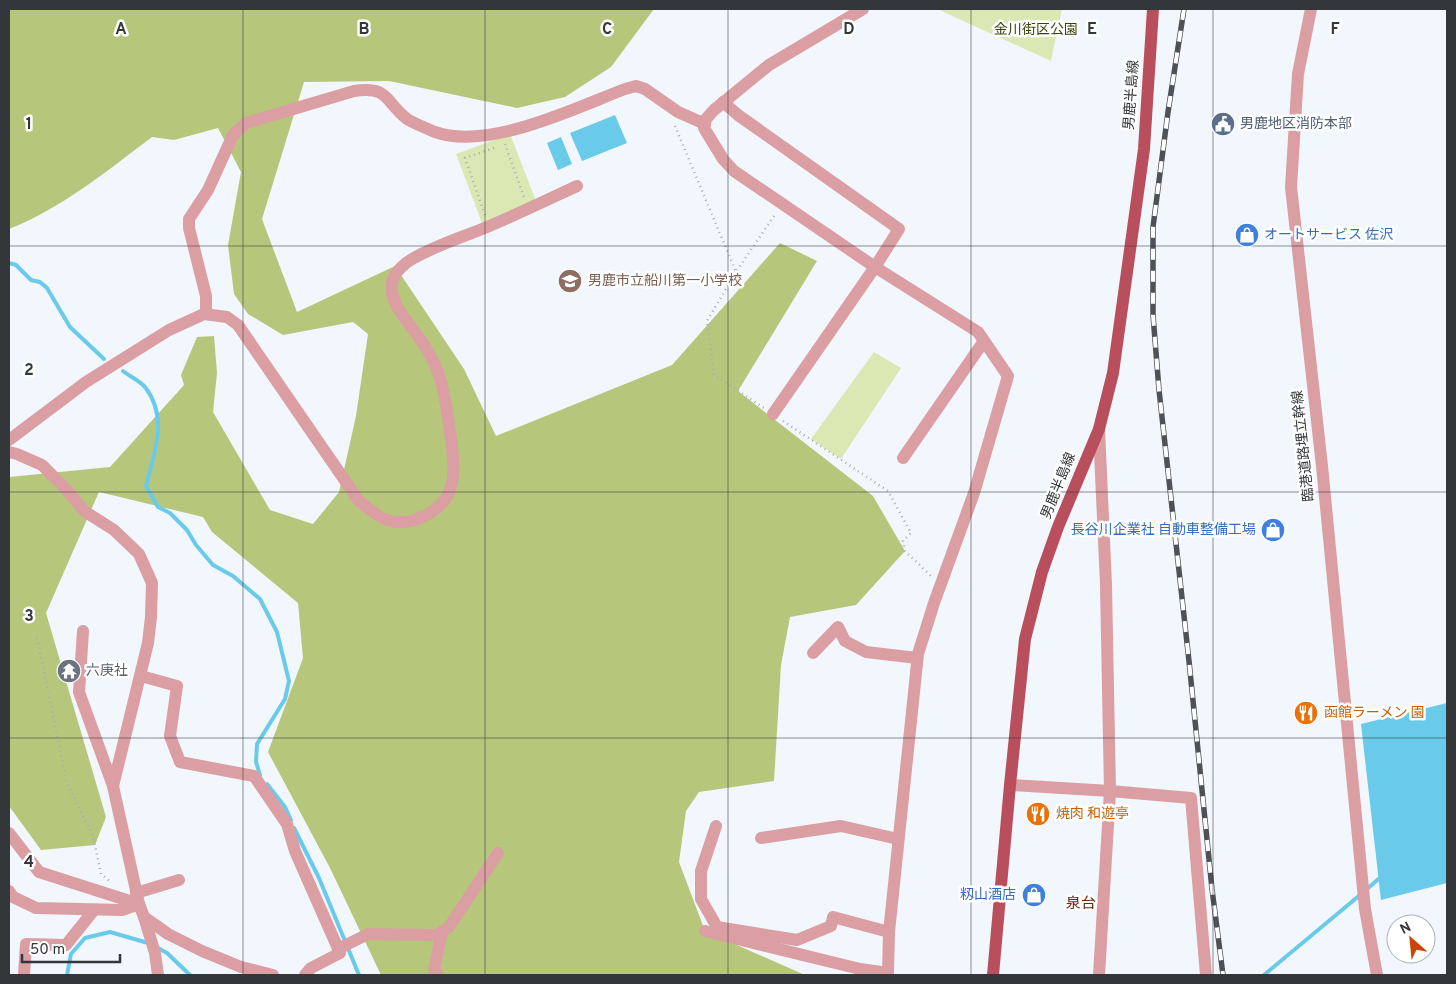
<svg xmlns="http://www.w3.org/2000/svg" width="1456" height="984" font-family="Overpass,'Noto Sans JP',sans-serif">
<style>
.green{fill:#dae8b4}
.forest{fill:#b6c77c}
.water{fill:#6acaea}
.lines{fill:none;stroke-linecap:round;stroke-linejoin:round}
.stream{stroke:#6acaea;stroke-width:4}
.path{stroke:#a9adb2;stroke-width:2.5;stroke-dasharray:1 4;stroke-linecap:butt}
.minor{stroke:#db9ea2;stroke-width:12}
.major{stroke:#b94f5c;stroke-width:12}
.rail-casing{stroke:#4e5155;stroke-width:5.5}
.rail{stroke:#fff;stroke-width:4;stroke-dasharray:11;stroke-linecap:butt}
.grid{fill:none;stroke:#34373a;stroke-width:1;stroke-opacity:0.55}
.labels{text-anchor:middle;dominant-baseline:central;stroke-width:5;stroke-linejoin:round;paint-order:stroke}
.park-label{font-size:14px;fill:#39430a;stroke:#fff}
.street-label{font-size:14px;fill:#34373a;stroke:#fff}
.service-label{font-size:14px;fill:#4e5e75;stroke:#fff;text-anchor:start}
.shop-label{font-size:14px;fill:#366cbe;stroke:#fff;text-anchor:end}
.education-label{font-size:14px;fill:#785e54;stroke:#fff;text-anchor:start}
.worship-label{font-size:14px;fill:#5b616d;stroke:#fff;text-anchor:start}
.food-label{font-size:14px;fill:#c56008;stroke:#fff;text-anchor:start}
.neighbourhood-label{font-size:15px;fill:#68270f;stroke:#fff}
.grid-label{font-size:16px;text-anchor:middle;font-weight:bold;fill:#34373a;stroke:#fff;stroke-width:5;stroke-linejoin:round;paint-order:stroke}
</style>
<rect width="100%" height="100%" fill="#f2f7fe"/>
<g class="green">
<path d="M937 9H1062L1051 61Z"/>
<path d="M510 134 536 201 482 223 456 154Z"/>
<path d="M874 352 901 368 841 459 811 439Z"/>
</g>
<path class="forest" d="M9 9H654L611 67 565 97 517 108 389 81 304 82 262 219 297 312 395 266 464 369 496 436 672 365 780 243 817 261 738 391 873 496 905 551 856 605 790 617 781 665 774 781 699 792 686 811 679 862 705 931 805 975H381L330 868 268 752 303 658 298 603 212 532 203 517 99 492 46 613 106 817 95 845 41 850 9 806V477L110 467 184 385 181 375 197 337 214 336 217 373 213 412 270 510 313 524 339 492 356 416 368 334 353 322 283 335 248 314 234 294 228 245 241 172 218 128 174 140 152 137C107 171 62 208 9 229Z"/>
<g class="water">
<path d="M615 115 627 143 582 161 570 133Z"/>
<path d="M561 137 572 164 558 170 547 143Z"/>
<path d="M1447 703V883L1381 900 1361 724Z"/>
</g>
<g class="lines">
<g class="stream">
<path d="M9 263 16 265 31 280 40 282 47 288 70 327 104 359"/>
<path d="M123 371C129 376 140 381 145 387 169 418 154 452 146 486L158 507 170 513 187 530 196 545 213 565 233 576 260 599 277 632 289 681 285 699 257 744 256 762 260 775"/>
<path d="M267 784 285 807 291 820"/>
<path d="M294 828 319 878 359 975"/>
<path d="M1367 889 1382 876"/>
<path d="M156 947 167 953 190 975"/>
<path d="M67 975 71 954 85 938 110 932 148 943"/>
<path d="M1264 975 1360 895"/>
</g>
<g class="path">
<path d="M675 126 736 272 776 213"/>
<path d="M505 144 524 197"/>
<path d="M485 215 465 158 497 147"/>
<path d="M736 272 707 321 714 375 764 408"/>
<path d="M783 421 888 491 911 533 903 541 905 551 931 576"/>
<path d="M37 638 67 784 93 836 101 874 111 882"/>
</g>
<g class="minor">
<path d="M1311 9 1298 74 1291 187 1322 466 1365 909 1377 975"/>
<path d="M723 102 738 115 899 229 875 267 773 414"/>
<path d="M206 314V296L189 228V219L208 190 233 135 246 123 354 91C390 86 384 101 407 119 415 124 426 128 435 132 488 151 575 108 625 89L636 86 645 89 678 112 705 124"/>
<path d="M9 440 86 382 169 330 204 314 227 317 238 325 359 501C371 510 382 522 398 522 414 522 416 520 430 513 463 494 453 455 449 424 446 407 444 388 438 372 434 362 428 351 422 342 412 326 384 299 393 279 396 271 406 262 414 258 437 245 463 237 487 227 518 214 547 200 577 186"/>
<path d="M9 452 17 454 42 465 66 489 84 511 114 530 139 554 152 583 151 617 148 643 113 786"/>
<path d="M903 458 984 341"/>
<path d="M83 631 79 692 113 786 139 904 144 917 168 934 202 951 241 967 273 975"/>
<path d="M813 653 838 627 845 641 866 652 917 658"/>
<path d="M141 676 177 686 170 736 180 762 254 776 287 824 295 851 340 953 311 968 305 975"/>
<path d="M1010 785 1110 791 1191 798 1206 975"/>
<path d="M716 826 701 871V899L717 927 797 940 831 926 833 917 889 932"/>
<path d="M9 833 39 872 139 904"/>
<path d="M761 838 841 826 898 839"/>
<path d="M9 891 13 897 36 908 122 910 139 904"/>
<path d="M136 893 179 880"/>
<path d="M144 917 155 953 158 975"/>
<path d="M705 931 860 969 888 973 889 932 918 654 934 603 974 493 1008 376 978 332 875 267 734 171 723 159 704 128 706 119 714 110 769 65 863 9"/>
<path d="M338 949 368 934 436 935 449 927 498 853"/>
<path d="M24 975 26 944 66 945 94 910"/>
<path d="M438 975 434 970 442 931"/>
<path d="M1099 975 1110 791 1106 585 1099 429"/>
</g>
<path class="major" d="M993 975 1010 785 1025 639 1042 572 1058 527 1099 429 1113 373 1144 149 1153 9"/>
<g class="rail-casing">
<path id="rail" d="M1184 9 1168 112 1153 227V315L1159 390 1189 661 1212 889 1223 975"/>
</g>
<use href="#rail" class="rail"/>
</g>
<path class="grid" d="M243 9V975M485 9V975M728 9V975M971 9V975M1213 9V975M9 246H1447M9 492H1447M9 738H1447"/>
<defs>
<g id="civic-disc" transform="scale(1.25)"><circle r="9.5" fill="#5c6f8a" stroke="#fff"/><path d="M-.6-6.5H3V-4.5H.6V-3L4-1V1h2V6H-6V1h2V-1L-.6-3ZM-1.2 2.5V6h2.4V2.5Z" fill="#fff"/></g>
<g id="shop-disc" transform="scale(1.25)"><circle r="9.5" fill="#3f7fe0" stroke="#fff"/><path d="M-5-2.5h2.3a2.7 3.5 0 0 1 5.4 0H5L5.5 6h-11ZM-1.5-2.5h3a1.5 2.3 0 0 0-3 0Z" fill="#fff"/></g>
<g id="school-disc" transform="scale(1.25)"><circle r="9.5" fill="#8d6e63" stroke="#fff"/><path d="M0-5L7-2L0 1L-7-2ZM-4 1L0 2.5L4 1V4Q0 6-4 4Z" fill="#fff"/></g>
<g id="temple-disc" transform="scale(1.25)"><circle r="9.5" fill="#6b7280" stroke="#fff"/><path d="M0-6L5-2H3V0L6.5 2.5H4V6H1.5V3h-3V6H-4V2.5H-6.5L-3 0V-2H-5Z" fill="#fff"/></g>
<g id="restaurant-disc" transform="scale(1.25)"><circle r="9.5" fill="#e8710a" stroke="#fff"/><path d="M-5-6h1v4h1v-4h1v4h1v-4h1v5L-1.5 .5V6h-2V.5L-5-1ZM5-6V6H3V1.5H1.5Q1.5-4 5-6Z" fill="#fff"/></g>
</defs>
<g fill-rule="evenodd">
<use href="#civic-disc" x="1223" y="124"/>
<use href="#shop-disc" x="1247" y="235"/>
<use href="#school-disc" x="570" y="281"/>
<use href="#shop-disc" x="1273" y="530"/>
<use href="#temple-disc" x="69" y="671"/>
<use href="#restaurant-disc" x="1306" y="713"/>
<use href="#restaurant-disc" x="1038" y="814"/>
<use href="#shop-disc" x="1034" y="895"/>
</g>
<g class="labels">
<g class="park-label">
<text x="1036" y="30">金川街区公園</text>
</g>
<g class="street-label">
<text transform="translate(1132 95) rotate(-86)">男鹿半島線</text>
<text transform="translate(1304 446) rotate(-96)">臨港道路埋立幹線</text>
<text transform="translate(1059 486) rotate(-68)">男鹿半島線</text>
</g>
<g class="service-label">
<text x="1240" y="124">男鹿地区消防本部</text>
</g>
<g class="shop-label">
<text x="1264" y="235" text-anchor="start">オートサービス 佐沢</text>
<text x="1256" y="530">長谷川企業社 自動車整備工場</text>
<text x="1016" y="895">籾山酒店</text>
</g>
<g class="education-label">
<text x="588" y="281">男鹿市立船川第一小学校</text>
</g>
<g class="worship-label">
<text x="86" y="671">六庚社</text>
</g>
<g class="food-label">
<text x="1324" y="713">函館ラーメン 園</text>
<text x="1056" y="814">焼肉 和遊亭</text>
</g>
<g class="neighbourhood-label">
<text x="1081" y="904">泉台</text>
</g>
</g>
<g class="grid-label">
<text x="121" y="34">A</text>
<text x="364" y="34">B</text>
<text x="607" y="34">C</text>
<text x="849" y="34">D</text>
<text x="1092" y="34">E</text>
<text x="1335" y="34">F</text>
<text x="29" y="129">1</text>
<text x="29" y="375">2</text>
<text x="29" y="621">3</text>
<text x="29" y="867">4</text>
</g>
<rect width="1456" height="984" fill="none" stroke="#34373a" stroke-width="20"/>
<g transform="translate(1411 939) rotate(333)"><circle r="24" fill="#ffffff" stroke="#aeafb0"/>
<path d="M0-4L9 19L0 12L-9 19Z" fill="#cb4506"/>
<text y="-8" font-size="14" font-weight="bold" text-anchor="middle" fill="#34373a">N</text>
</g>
<path d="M22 954v8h98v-8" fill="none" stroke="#34373a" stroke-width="2.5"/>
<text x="30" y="954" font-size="15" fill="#34373a" stroke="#ffffff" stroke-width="4" paint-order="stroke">50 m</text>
</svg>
